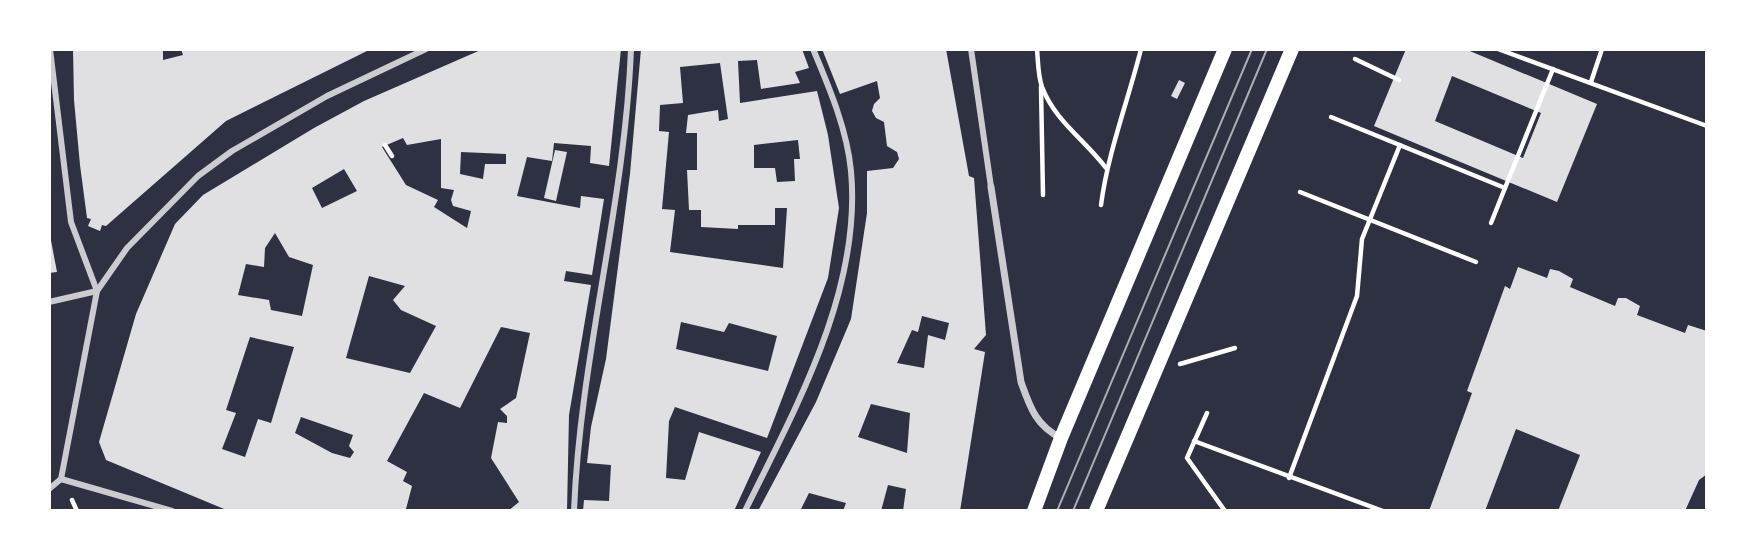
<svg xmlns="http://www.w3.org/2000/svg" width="1756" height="560" font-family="'Times New Roman',serif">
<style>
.building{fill:#e0e0e3;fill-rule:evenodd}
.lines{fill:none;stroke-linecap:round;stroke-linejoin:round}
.path{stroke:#fff;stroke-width:4.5}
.pedestrian{stroke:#caccd0;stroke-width:6}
.minor{stroke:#caccd0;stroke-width:7}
.secondary{stroke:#fff;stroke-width:14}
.tram{stroke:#abadb3;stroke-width:2}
</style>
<rect width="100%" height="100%" fill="#2d3142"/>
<g class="building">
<path d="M73 49H163V60L183 55 181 49H371L226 121 106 226 102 225 100 231 88 226 91 219 87 218 80 165 74 100Z"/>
<path d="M483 49H621L609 166 590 163 591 146 554 143 552 161 527 157 517 196 580 208 581 196 604 199 592 275 566 271 564 281 591 285 569 415 567 511H508L519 502 491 458 498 422 507 423V416L500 409 516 398 530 333 501 327 460 408 424 393 387 461 407 472 403 481 412 486 406 509 411 511H229L106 460 99 442 136 314 175 224 203 195 314 128 364 101ZM403 138 407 145 441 139V188L454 190 451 200 453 206 471 211 467 228 434 207 438 200 406 185 382 147ZM461 152 506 154V164H485L483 179 460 174ZM344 169 357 191 322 208 312 188ZM275 233 289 257 313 265 302 316 271 310 269 300 238 295 246 264 264 267 265 248ZM369 276 405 286 393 300 401 310 436 326 410 373 346 358ZM250 337 294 347 271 423 258 419 245 457 222 449 236 413 226 410ZM301 417 353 435 349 446 354 452 350 458 332 453 295 433Z"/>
<path d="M641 49H802L809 68 795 72 800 83 761 89 757 60 738 61 740 103 817 91 828 135 839 208 828 278 767 438 675 407 669 421 666 478 685 480 699 432 761 452 734 511H583L584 500 609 501 611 465 587 463 591 427 606 359 630 174ZM720 63 728 119 719 121 718 110 688 115 686 133H697V170H687L689 210H701V227L738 229V225H775V208H787L783 268 670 252 675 210 662 209 669 132 659 131 660 105 683 103 680 67ZM798 140 800 159H794L795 181 777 182 775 168H754V145ZM681 322 724 332 729 323 777 336 768 371 676 349Z"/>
<path d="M822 49H946L969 176 974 178 986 335 974 349 985 352 960 511H903L906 489 888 485 881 511H843L846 503 809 493 800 511H758L816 402 851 319 867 213V171L893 168 899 159 897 152 887 146 884 122 876 118 872 111 874 104 880 98 877 81 840 94ZM922 316 949 323 945 340 928 335 924 368 897 363 912 330 918 332ZM871 404 910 413 907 453 858 437Z"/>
<path d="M1406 49H1465L1597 104 1557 202 1374 126ZM1452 76 1541 113 1523 158 1435 121Z"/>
<path d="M1179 80 1185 83 1177 99 1171 96Z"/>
<path d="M555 150 567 152 556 201 544 198Z"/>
<path d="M49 230 57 272 49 273Z"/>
<path d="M1518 267 1547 278 1550 269 1559 271 1573 279 1570 287 1615 306 1618 298H1626L1640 306 1637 315 1685 333 1688 325 1707 331V474L1699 480 1685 511H1558L1580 455 1516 429 1485 511H1429L1472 393 1467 391 1505 286 1510 289Z"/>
</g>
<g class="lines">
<g class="path">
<path d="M1037 49C1038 61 1038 76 1042 87 1055 121 1085 140 1106 168"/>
<path d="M1498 49 1707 126"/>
<path d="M1355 59 1399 80"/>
<path d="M1591 82 1602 49"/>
<path d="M1041 87 1043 195"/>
<path d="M1331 117 1505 188 1491 223"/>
<path d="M385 145 392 156"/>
<path d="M1505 188 1553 69"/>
<path d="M1300 192 1476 262"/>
<path d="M1101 205C1108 152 1128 101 1141 49"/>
<path d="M1180 364 1235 348"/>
<path d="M1207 413 1187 458 1225 511"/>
<path d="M1194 441 1383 511"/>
<path d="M1289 478 1357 296 1362 239 1400 145"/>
<path d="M72 500 77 511"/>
</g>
<g class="pedestrian">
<path d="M50 49 71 222 97 291"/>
<path d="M971 49 991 187"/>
<path d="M49 302 97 291"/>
<path d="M61 479 97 291 127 248 198 176 232 151 327 96 426 49"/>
<path d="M61 479 172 511"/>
<path d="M49 489 61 479"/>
<path d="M574 511C580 356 625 204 631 49"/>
<path d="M745 511C796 407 862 290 851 171 847 129 829 87 813 49"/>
</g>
<path class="minor" d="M991 187 1021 382C1030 407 1036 426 1061 438"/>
<g class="secondary">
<path d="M1034 511 1061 438 1225 49"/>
<path d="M1096 511 1292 49"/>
</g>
<g class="tram">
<path d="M1057 511 1252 49"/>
<path d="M1073 511 1267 49"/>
</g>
</g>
<rect width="1756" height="560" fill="none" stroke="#ffffff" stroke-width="102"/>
</svg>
